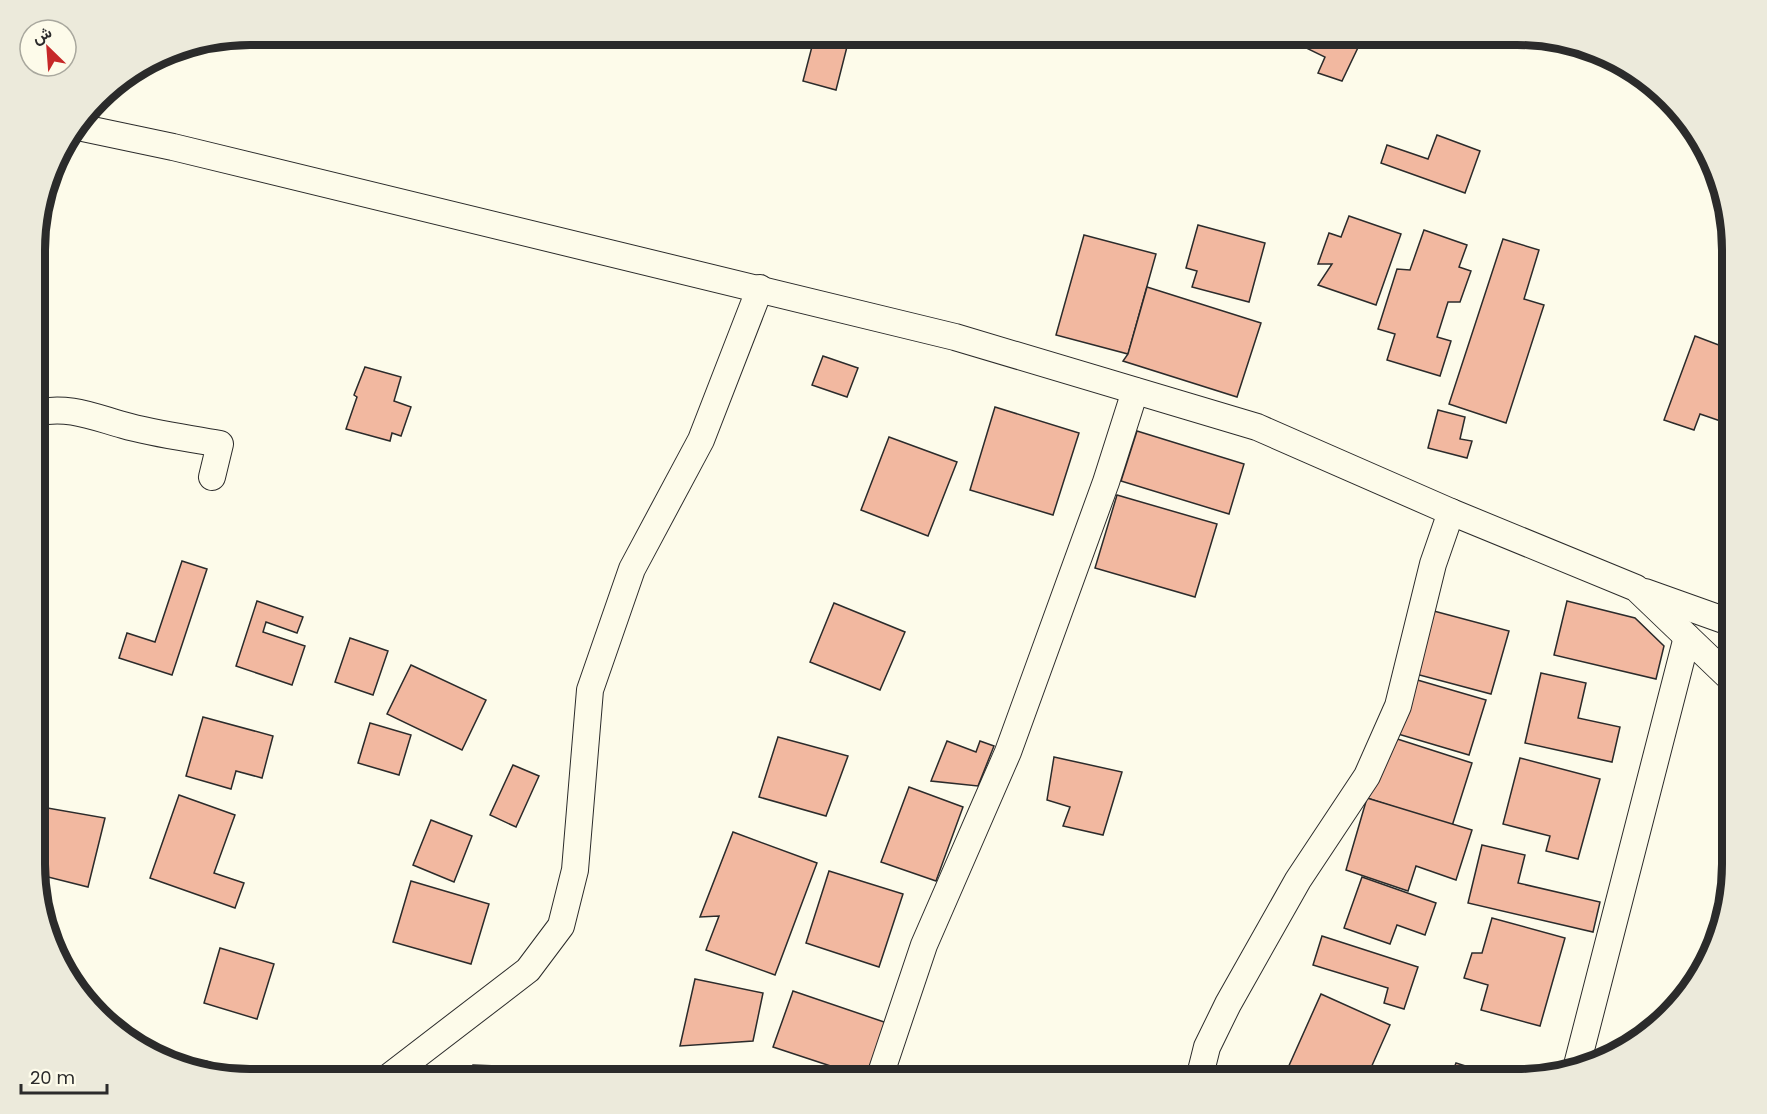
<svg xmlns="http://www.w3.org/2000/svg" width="1767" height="1114" font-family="Poppins,Vazirmatn,sans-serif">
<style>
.building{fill:#f2b8a0;stroke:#2b2b2b;stroke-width:1.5}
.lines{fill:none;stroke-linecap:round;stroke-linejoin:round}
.minor-casing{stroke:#2b2b2b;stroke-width:28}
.minor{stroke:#fdfbea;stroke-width:26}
.rim{fill:none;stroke:#2b2b2b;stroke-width:8}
</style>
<rect width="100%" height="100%" fill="#fdfbea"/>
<g class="building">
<path d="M815 35H850L836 90 803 81Z"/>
<path d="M1305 35H1364L1342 81 1318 73 1325 57 1300 45Z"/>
<path d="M1437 135 1480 151 1465 193 1381 163 1387 145 1428 159Z"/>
<path d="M1349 216 1401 234 1376 305 1318 285 1332 264H1318L1329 233 1341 237Z"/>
<path d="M1198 225 1265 243 1249 302 1192 287 1197 271 1186 268Z"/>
<path d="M1424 230 1467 245 1459 267 1471 271 1460 302H1448L1437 337 1451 341 1440 376 1387 360 1395 334 1378 329 1397 269 1410 270Z"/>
<path d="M1084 235 1156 254 1128 354 1056 335Z"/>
<path d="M1503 239 1539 250 1524 299 1544 305 1506 423 1449 404Z"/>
<path d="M1147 287 1261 323 1237 397 1123 361 1128 354Z"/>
<path d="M1695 336 1732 350V425L1700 414 1694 430 1664 420Z"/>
<path d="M823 356 858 368 847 397 812 385Z"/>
<path d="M365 367 401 377 394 401 411 407 401 436 392 433 390 441 346 429 357 397 354 395Z"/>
<path d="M995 407 1079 433 1053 515 970 490Z"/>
<path d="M1438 410 1465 417 1460 439 1472 441 1467 458 1428 448Z"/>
<path d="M1137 431 1244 464 1229 514 1121 481Z"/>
<path d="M889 437 957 462 928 536 861 510Z"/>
<path d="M1117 495 1217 524 1195 597 1095 568Z"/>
<path d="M182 561 207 569 172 675 119 658 127 633 155 642Z"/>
<path d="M257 601 303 617 297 633 266 622 263 632 305 646 292 685 236 666Z"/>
<path d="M1567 601 1635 618 1664 646 1656 679 1554 655Z"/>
<path d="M834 603 905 632 880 690 810 662Z"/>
<path d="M1430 610 1509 631 1491 694 1412 673Z"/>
<path d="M350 638 388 651 373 695 335 682Z"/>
<path d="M411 665 486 700 462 750 387 714Z"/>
<path d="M1541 673 1586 683 1578 718 1620 727 1612 762 1525 743Z"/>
<path d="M1414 679 1486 700 1469 755 1398 734Z"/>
<path d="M203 717 273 736 262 778 236 771 231 789 186 776Z"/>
<path d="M370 723 411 735 399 775 358 763Z"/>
<path d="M1388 736 1472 763 1452 826 1367 798Z"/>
<path d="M778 737 848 756 826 816 759 797Z"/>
<path d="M947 741 976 752 980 741 994 746 978 786 931 781Z"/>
<path d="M1054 757 1122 772 1103 835 1063 826 1070 807 1047 800Z"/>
<path d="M1520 758 1600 779 1578 859 1546 851 1550 836 1503 824Z"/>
<path d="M513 765 539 776 516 827 490 815Z"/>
<path d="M909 787 963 807 936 881 881 862Z"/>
<path d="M179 795 235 815 214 873 244 883 235 908 150 878Z"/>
<path d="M1367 798 1472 830 1456 880 1416 866 1408 891 1346 870Z"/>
<path d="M36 806 105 818 88 887 36 874Z"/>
<path d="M431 820 472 836 454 882 413 865Z"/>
<path d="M733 832 817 863 775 975 706 950 719 916 700 917Z"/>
<path d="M1482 845 1525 855 1518 883 1600 902 1593 932 1468 903Z"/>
<path d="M829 871 903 894 879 967 806 943Z"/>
<path d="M1362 877 1436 903 1425 935 1397 925 1390 944 1344 928Z"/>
<path d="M411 881 489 904 471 964 393 942Z"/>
<path d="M1492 918 1565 938 1540 1026 1481 1010 1488 985 1464 978 1472 953H1482Z"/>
<path d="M1322 936 1418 967 1404 1009 1384 1003 1388 988 1313 965Z"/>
<path d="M220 948 274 964 257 1019 204 1003Z"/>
<path d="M695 979 763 993 753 1041 680 1046Z"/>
<path d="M793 991 890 1024 870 1079 773 1047Z"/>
<path d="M1321 994 1390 1025 1366 1079H1283Z"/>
<path d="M121 1034 141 1038 139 1047 130 1043Z"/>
<path d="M206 1061 240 1073 239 1078 202 1073Z"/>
<path d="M1456 1063 1507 1079H1450Z"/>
<path d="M473 1065 542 1068V1079H473Z"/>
<path d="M763 1067 809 1079H760Z"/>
<path d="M925 1072 954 1079H923Z"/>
</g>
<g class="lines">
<g class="minor-casing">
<g id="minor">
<path d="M78 127 173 147 955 337 1257 427 1451 512 1636 588 1732 680"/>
<path d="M36 413C67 405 94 417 123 425 154 434 188 438 220 444L212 477"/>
<path d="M1645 592 1732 623"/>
<path d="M1577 1065 1687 637"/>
<path d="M386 1079 528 970 561 926 575 870 590 690 632 569 701 440 760 288"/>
<path d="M879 1079 924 945 1008 752 1106 482 1135 391"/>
<path d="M1199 1079 1207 1047 1228 1004 1298 880 1367 776 1398 706 1433 564 1451 512"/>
</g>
</g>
<use href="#minor" class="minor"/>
</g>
<path d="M0 0H1767V1114H0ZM250 45H1517A205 205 0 0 1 1722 250V864A205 205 0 0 1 1517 1069H250A205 205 0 0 1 45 864V250A205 205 0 0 1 250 45Z" fill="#eceadb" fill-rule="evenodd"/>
<path class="rim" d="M250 45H1517A205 205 0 0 1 1722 250V864A205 205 0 0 1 1517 1069H250A205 205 0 0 1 45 864V250A205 205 0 0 1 250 45Z"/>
<g transform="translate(48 48) rotate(335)"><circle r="28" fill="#fdfbea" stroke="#a9a89e" stroke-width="1.5"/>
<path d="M0-4.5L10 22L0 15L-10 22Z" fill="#c62828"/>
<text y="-9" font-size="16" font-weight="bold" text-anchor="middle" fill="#2b2b2b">ش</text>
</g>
<path d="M21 1084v9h86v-9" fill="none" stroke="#2b2b2b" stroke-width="3"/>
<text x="30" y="1084" font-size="18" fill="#2b2b2b" stroke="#fdfbea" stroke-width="4.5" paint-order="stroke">20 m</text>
</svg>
